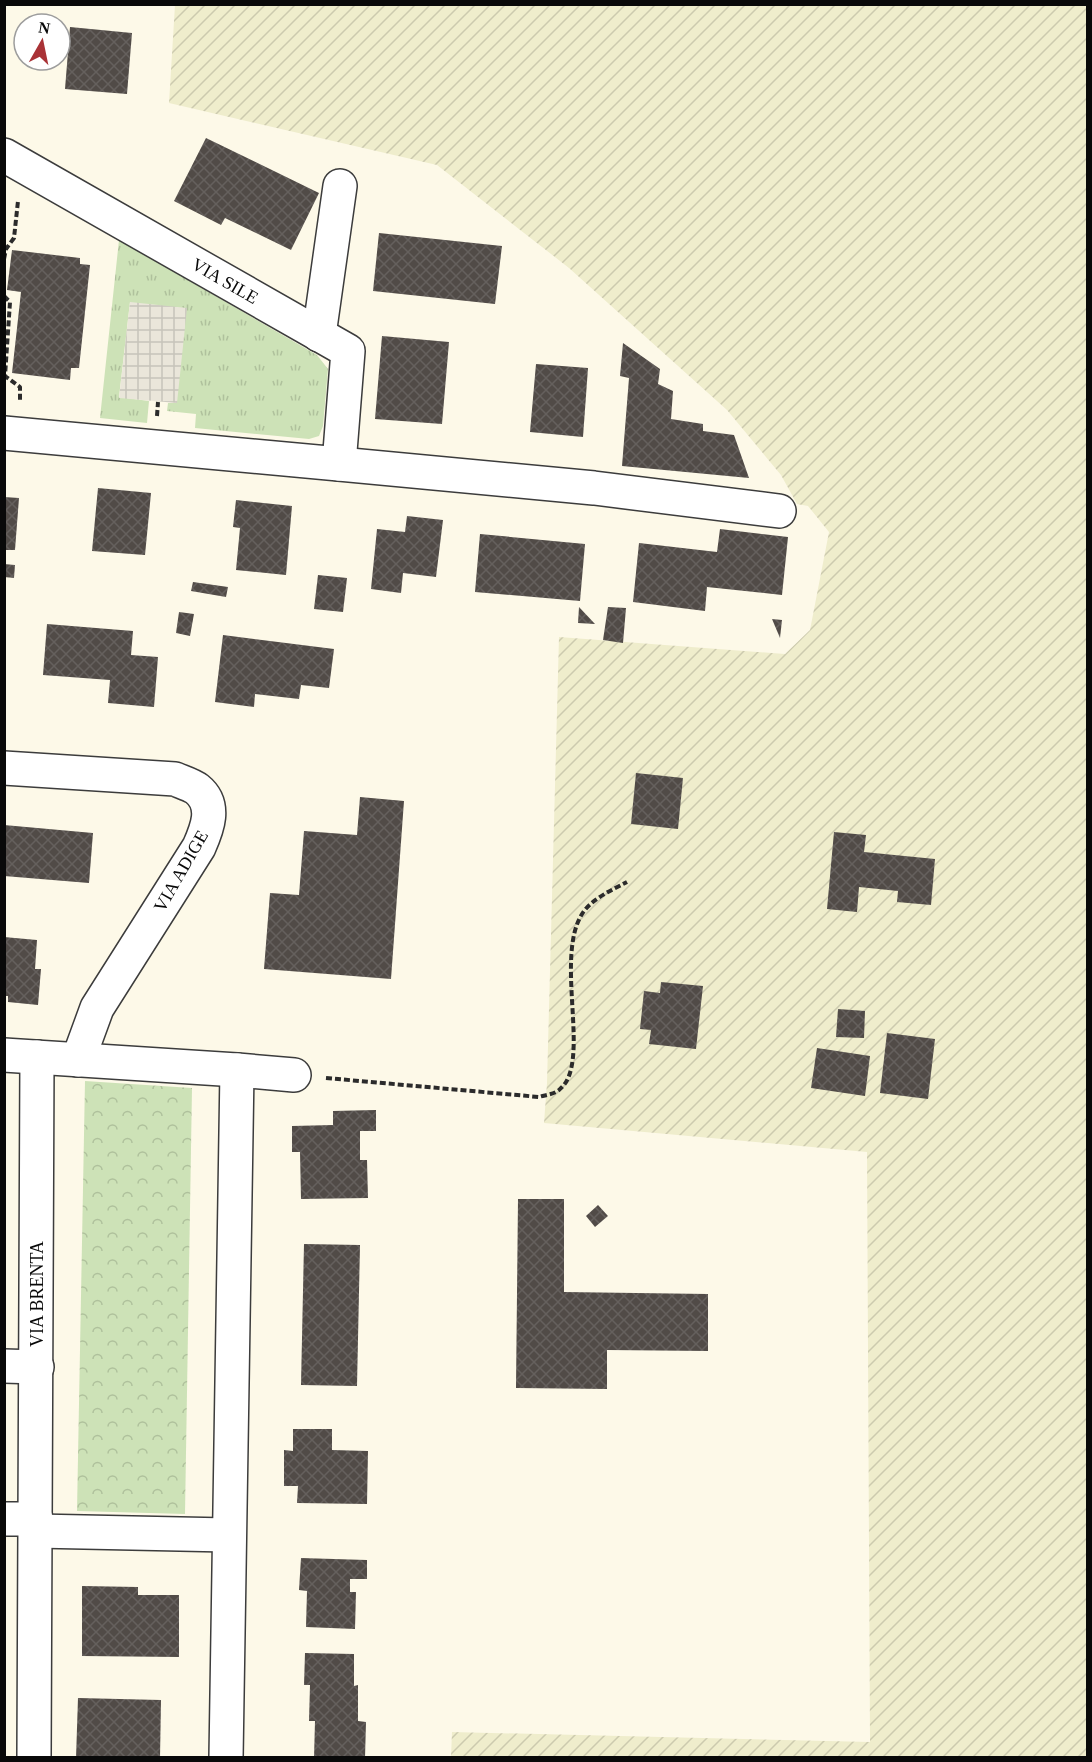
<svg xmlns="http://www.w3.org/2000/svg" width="1092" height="1762" font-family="Georgia,serif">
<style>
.farmland{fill:url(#farmland-furrows)}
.grass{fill:url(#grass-tufts)}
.park{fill:url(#park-crowns)}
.plaza{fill:url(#plaza-grid)}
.building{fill:url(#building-cross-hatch)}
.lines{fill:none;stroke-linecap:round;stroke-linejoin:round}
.minor-casing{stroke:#3c3c3c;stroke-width:36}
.path{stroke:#2b2b2b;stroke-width:4;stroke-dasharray:6 3;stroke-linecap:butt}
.minor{stroke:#fff;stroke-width:33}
.labels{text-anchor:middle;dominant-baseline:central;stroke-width:6;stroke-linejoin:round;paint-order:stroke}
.street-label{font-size:18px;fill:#090909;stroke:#fff}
</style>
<defs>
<pattern id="farmland-furrows" width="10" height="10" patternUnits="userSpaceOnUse" patternTransform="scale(1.5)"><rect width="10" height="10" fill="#efedcc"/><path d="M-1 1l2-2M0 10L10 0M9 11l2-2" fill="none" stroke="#cccaae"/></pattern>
<pattern id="grass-tufts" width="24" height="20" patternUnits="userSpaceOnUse" patternTransform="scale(1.5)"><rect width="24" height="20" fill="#cde2b7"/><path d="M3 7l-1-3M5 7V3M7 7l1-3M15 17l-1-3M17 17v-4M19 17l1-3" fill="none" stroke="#afc19c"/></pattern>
<pattern id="park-crowns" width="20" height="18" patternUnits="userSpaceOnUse" patternTransform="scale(1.5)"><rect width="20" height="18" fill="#cde2b7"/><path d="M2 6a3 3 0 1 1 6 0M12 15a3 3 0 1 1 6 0" fill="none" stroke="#afc19c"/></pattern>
<pattern id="plaza-grid" width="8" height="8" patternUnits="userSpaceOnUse" patternTransform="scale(1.5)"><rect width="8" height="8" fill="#eae6da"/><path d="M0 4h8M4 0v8" fill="none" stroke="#c7c4ba"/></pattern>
<pattern id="building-cross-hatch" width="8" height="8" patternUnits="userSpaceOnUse" patternTransform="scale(1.5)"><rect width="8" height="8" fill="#514b47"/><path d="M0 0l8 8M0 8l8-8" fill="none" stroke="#65605d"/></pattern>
</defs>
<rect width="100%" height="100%" fill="#fdf9e8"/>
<path class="farmland" d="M175 5H1087V1757H451L452 1732 870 1742 867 1152 544 1123 547 1083 559 637 785 654 810 630 829 532 808 506 797 504 781 475 727 410 569 268 437 165 169 103Z"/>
<path class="grass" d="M119 240 317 355 328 369 323 426 319 436 309 439 195 428 196 414 167 411 168 403H177L130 302 119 397 149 401 147 423 100 418Z"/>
<path class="park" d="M85 1081 192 1088 185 1514 77 1511Z"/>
<path class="plaza" d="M130 302 187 308 177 403 119 398Z"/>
<g class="building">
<path d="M70 27 132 33 127 94 65 89Z"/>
<path d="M206 138 319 193 291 250 225 218 221 225 174 201Z"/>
<path d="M379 233 502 246 495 304 373 291Z"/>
<path d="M12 250 80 258V264L90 265 79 368H71L70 380 12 373 21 292 7 290Z"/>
<path d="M382 336 449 342 442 424 375 419Z"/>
<path d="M623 343 660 369 658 384 673 391 671 419 703 424V431L734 435 749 478 622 466 629 378 620 376Z"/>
<path d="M536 364 588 368 583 437 530 432Z"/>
<path d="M98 488 151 493 145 555 92 551Z"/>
<path d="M4 497 19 498 15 550H4Z"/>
<path d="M236 500 292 506 286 575 236 570 240 528 233 527Z"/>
<path d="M407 516 443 520 436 577 403 573 401 593 371 589 377 529 405 532Z"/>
<path d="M720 529 788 537 782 595 707 587 705 611 633 602 639 543 717 552Z"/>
<path d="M480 534 585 544 580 601 475 592Z"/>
<path d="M4 564 15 565 14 578 4 577Z"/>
<path d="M318 575 347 578 343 612 314 609Z"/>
<path d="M193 582 228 587 226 597 191 591Z"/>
<path d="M579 607 595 624 578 623Z"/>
<path d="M608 607 626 608 623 643 603 640Z"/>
<path d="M179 612 194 614 190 636 176 633Z"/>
<path d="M772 619 782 620 780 638Z"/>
<path d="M47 624 133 631 131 655 158 657 154 707 108 703 110 680 43 675Z"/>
<path d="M223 635 334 649 329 688 301 685 299 699 255 694 254 707 215 702Z"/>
<path d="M636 773 683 778 678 829 631 824Z"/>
<path d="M360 797 404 801 391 979 264 969 270 893 299 895 304 831 357 835Z"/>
<path d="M4 825 93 833 89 883 4 876Z"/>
<path d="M834 832 866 835 864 852 935 859 931 905 897 902 898 891 859 887 857 912 827 909Z"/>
<path d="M4 937 37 940 35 969H41L38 1005 8 1002V996H4Z"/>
<path d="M661 982 703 986 696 1049 649 1044 651 1030 640 1029 644 991 660 993Z"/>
<path d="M838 1009 865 1011 864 1038 836 1037Z"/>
<path d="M887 1033 935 1039 928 1099 880 1093Z"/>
<path d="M817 1048 870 1056 865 1096 811 1088Z"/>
<path d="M376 1110V1131H360V1160H367L368 1198 301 1199 300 1152H292V1126L333 1125V1111Z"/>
<path d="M518 1199H564V1292L708 1294V1351L607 1350V1389L516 1388Z"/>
<path d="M598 1205 608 1216 595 1227 586 1216Z"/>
<path d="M304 1244 360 1245 357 1386 301 1385Z"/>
<path d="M293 1429H332V1450L368 1451 367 1504 297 1503 298 1486H284V1450L293 1451Z"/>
<path d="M301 1558 367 1560V1579H350V1592H356L355 1629 306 1627 307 1591 299 1590Z"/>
<path d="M82 1586 138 1587V1595H179V1657L82 1656Z"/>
<path d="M305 1653 354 1654V1686L358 1685V1721L366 1722 365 1758H314L315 1721H309L310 1685H304Z"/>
<path d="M78 1698 161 1700 160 1758H76Z"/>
</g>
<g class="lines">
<g class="minor-casing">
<g id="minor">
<path d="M4 155 348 351 339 464 4 433"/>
<path d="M319 335 340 186"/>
<path d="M339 464 594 488 779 511"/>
<path d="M4 768 175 779C182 782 192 785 197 789 217 805 207 829 199 847L97 1008 78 1060"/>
<path d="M4 1055 237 1070 294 1075"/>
<path d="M4 1366 37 1367"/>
<path d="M4 1519H36"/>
<path d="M36 1531 228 1535"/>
<path d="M34 1758 37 1057"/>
<path d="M226 1758 237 1070"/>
</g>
</g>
<g class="path">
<path d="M4 259 6 249 14 238 18 201"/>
<path d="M4 296 10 302 5 376 20 387V402"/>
<path d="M157 416 158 402"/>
<path d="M326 1078 539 1097C545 1095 556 1094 560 1089 592 1063 554 959 582 914 591 899 612 890 627 882"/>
</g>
<use href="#minor" class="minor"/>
</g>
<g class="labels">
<g class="street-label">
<text transform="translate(225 281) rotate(30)">VIA SILE</text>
<text transform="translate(181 871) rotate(-60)">VIA ADIGE</text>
<text transform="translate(37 1294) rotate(-90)">VIA BRENTA</text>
</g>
</g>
<rect width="1092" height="1762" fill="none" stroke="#090909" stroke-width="12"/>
<g transform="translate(42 42) rotate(9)"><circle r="28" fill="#ffffff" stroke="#9d9d9d" stroke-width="1.5"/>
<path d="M0-4.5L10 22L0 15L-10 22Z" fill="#a93236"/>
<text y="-9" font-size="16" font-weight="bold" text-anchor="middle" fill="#090909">N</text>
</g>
</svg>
